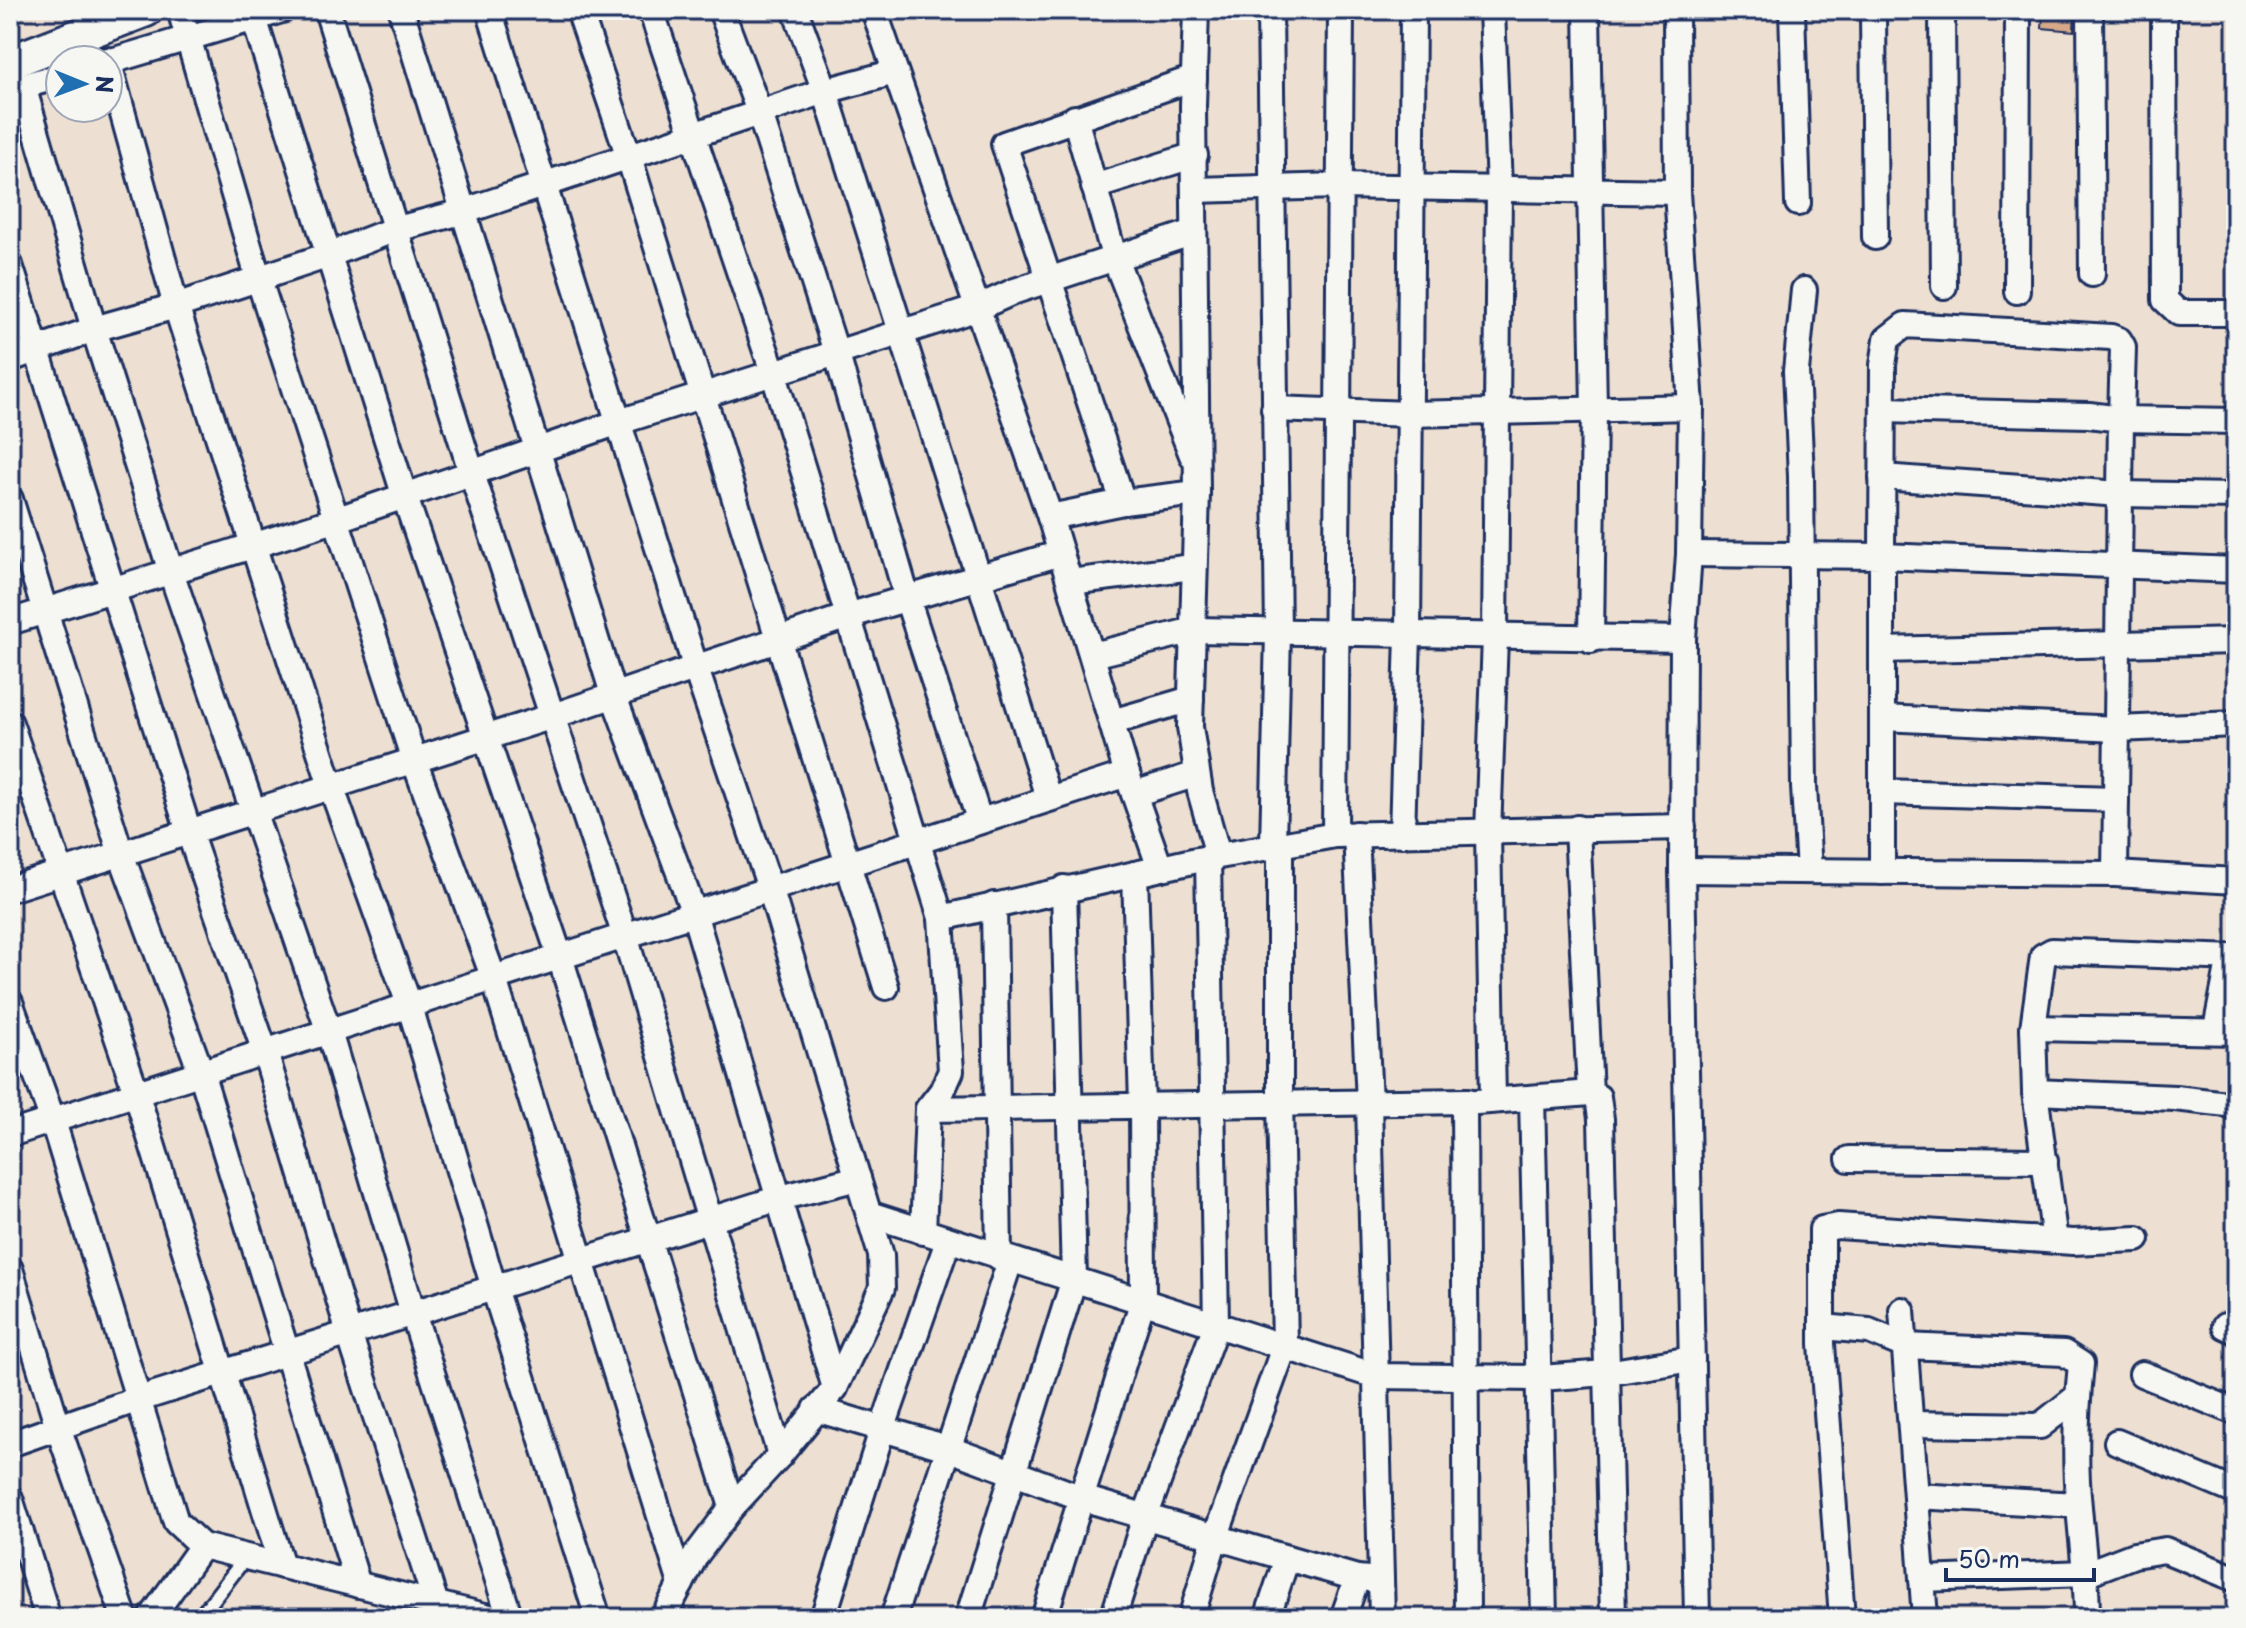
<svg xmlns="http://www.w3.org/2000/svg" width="2246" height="1628" font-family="'Playpen Sans',sans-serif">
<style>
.building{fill:#d7a989;stroke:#1b2f5e;stroke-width:2}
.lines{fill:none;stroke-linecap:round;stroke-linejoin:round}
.lane-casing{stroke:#1b2f5e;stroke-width:18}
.street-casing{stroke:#1b2f5e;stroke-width:30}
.secondary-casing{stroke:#1b2f5e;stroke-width:38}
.lane{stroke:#f6f6f2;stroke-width:12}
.street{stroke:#f6f6f2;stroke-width:24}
.secondary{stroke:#f6f6f2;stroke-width:32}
</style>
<rect width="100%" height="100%" fill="#eddfd2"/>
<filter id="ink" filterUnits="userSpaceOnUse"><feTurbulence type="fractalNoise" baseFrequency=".0125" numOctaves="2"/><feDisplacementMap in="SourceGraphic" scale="16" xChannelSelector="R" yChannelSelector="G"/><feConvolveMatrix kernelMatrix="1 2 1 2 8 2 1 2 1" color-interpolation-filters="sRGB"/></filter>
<g filter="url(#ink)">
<path class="building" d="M2043 10H2075L2074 31 2042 28Z"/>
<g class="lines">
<g class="lane-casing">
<path id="lane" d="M199 1618 246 1557"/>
</g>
<g class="street-casing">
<g id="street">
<path d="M180 10 258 277 414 760 494 979 681 1584"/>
<path d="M327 10 471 471 625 936 780 1455"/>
<path d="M401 10 613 694 694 913 835 1388"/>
<path d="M489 10 696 669 770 888 881 1255 882 1288 835 1388 780 1455 732 1507 696 1555 663 1618"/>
<path d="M579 10 629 157 886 987"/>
<path d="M651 10 774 375 941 918 951 1071 942 1091 928 1109 923 1232"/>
<path d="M721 10 760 114 837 355 907 598 979 819"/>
<path d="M795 10 825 91 1048 797"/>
<path d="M874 10 1050 517 1127 774 1160 868"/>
<path d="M1196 10 1193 106 1197 493 1190 727 1200 791 1218 855"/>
<path d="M1270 10 1278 632 1273 845"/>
<path d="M1492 10 1499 188 1495 637 1488 833 1493 1100"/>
<path d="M1587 10 1594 409 1591 640"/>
<path d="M1676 10 1677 192 1691 407 1689 554 1683 639 1682 870 1697 1618"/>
<path d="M1792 10 1798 203"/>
<path d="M1873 10 1875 237"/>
<path d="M1942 10 1944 286"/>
<path d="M2090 10 2092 274"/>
<path d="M2164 10 2165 300 2179 313H2236"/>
<path d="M254 18 404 494 560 957 732 1507"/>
<path d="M108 60 176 306 331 786 410 1007 494 1288 598 1618"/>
<path d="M108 62 282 10"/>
<path d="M23 86 94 329 171 572 329 1032 413 1313 510 1618"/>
<path d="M10 94 23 86 60 76"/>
<path d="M1075 118 1114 256 1192 455"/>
<path d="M1094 187 1195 155"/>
<path d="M1195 190 1338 186 1677 192"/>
<path d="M10 265 189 832 265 1052 349 1333 436 1604"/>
<path d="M1804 290 1796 371 1801 476 1804 787 1809 871"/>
<path d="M2017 291 2018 10"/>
<path d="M10 359 94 329 176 306 326 256 393 230 462 212 825 91 895 72"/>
<path d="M1274 409 1410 414 1691 407"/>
<path d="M1883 410 2089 415 2121 419 2115 874"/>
<path d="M2236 421 2121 419 2123 347 2119 340 2111 337 1905 325 1887 339 1883 365 1882 556 2236 570"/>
<path d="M1882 477 2120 494 2236 496"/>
<path d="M10 499 121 854 201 1072 358 1585"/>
<path d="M1123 502 1004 144 1194 78"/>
<path d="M1050 517 1123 502 1197 493"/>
<path d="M1689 554 1882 556V872"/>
<path d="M1070 582 1193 567"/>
<path d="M10 622 338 519 619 422 975 309 1015 291 1194 232"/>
<path d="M1882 650 2236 641"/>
<path d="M1093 655 1194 630 1683 639"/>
<path d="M1882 718 2117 729 2236 724"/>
<path d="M1112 722 1191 699"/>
<path d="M10 723 136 1092 282 1566"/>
<path d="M1882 792 2116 799"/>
<path d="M1134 794 1197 774"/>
<path d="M1577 828 1590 1093 1598 1097 1601 1119 1613 1618"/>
<path d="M1356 834 1369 1102 1382 1618"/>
<path d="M1402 834 1408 635 1413 10"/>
<path d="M1335 835 1341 10"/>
<path d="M1682 870 2115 874 2236 881"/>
<path d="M10 889 553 716 851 615 1061 553"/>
<path d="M994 905 999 1257"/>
<path d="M941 918 1197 860 1335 835 1683 827"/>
<path d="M10 1002 52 1118 176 1522 202 1546"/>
<path d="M2033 1028 2236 1032"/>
<path d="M2216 1029 2230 957"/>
<path d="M2035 1092 2175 1098 2236 1105"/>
<path d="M1532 1098 1544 1618"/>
<path d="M928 1109 1468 1101"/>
<path d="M10 1134 1127 774"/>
<path d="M1849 1159 2045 1161"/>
<path d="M869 1214 1376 1376 1541 1378 1606 1373 1692 1359"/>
<path d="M2055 1241 2035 1092 2033 1028 2043 956 2052 951 2236 958"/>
<path d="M10 1269 58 1427 124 1616"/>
<path d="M1902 1310 1925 1618"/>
<path d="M2225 1326 2236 1331"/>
<path d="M1822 1327 1869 1331 1905 1346 2064 1353 2081 1364C2076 1412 2074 1459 2079 1507 2082 1544 2087 1580 2087 1618"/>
<path d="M2142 1374 2236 1412"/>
<path d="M816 1409 947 1448 1082 1498 1287 1558 1267 1618"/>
<path d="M1911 1424 2040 1426 2078 1396"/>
<path d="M2117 1442 2236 1492"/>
<path d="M10 1444 136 1400 780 1198 858 1178"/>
<path d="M1916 1496 2078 1505"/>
<path d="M10 1498 48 1618"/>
<path d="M1287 1558 1357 1578 1381 1580"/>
<path d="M1922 1579 2087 1573 2134 1555 2165 1550 2236 1579"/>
<path d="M151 1618 202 1546 493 1618"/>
<path d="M823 1618 883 1427 948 1241"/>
<path d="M893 1618 1010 1261"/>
<path d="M968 1618 1074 1279 1064 888"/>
<path d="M1044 1618 1143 1300 1142 1105 1135 874"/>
<path d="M1113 1618 1145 1517 1216 1325 1208 858"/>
<path d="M1191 1618 1215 1538 1285 1345 1280 1101V843"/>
<path d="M1343 1618 1357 1578"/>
<path d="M1467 1618 1464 1103 1590 1093"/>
<path d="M1842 1618 1822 1344V1229L1838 1226 2073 1242 2137 1239"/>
</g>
</g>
<g class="secondary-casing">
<path id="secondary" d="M10 62 146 10"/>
</g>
<use href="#lane" class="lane"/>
<use href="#street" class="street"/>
<use href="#secondary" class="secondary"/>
</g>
</g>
<rect width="2246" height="1628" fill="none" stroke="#f6f6f2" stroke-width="40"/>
<rect x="20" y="20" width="2206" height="1588" fill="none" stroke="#1b2f5e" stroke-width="3" filter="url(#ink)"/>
<g transform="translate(84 84) rotate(91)"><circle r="38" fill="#f6f6f2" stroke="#9ea6b7" stroke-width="2"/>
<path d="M0-6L14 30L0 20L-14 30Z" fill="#1f6fb2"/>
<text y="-12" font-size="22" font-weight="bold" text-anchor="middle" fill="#1b2f5e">N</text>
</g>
<path d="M1946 1568v12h148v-12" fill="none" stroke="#1b2f5e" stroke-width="4"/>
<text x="1958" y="1568" font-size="24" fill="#1b2f5e" stroke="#f6f6f2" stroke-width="6" paint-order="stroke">50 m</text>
</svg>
